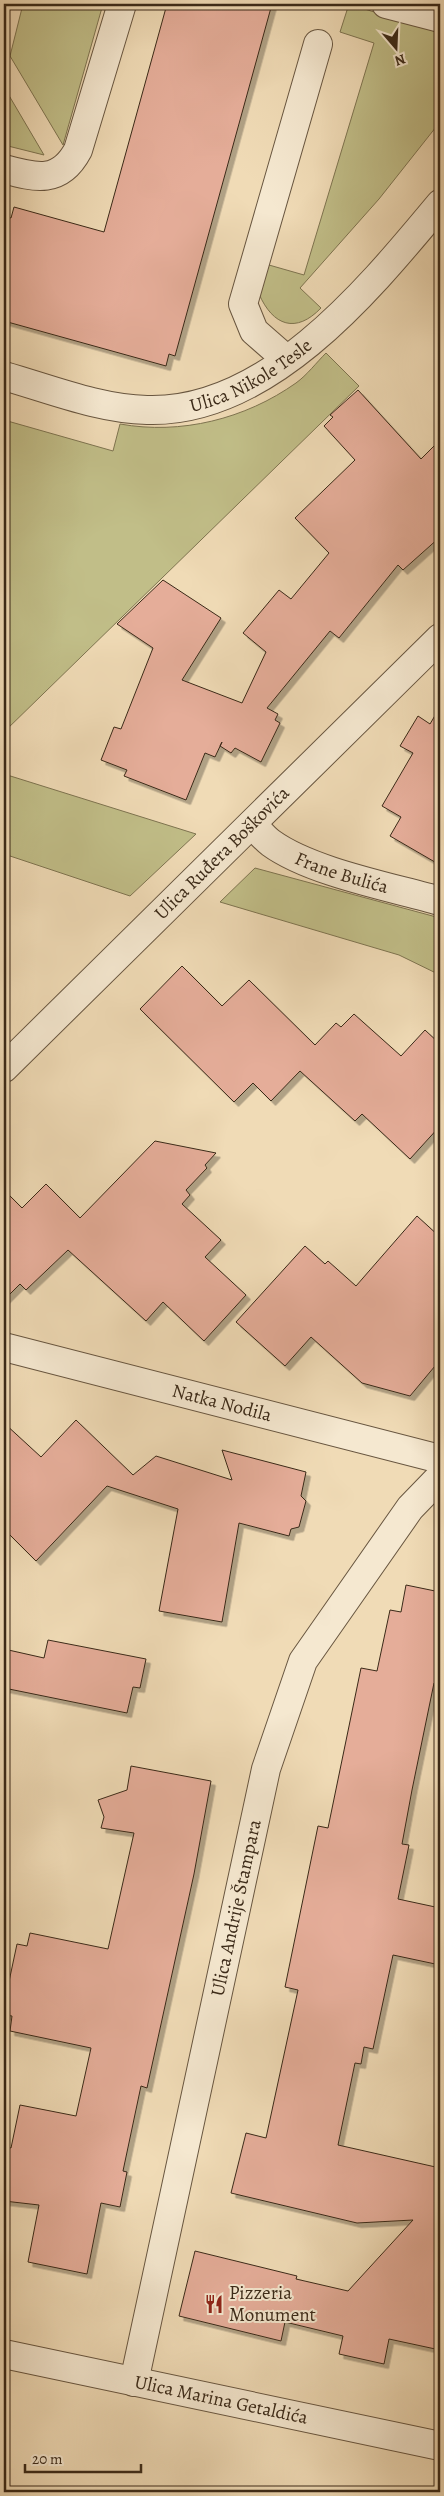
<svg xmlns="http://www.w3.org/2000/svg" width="444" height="2496" font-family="Alegreya,serif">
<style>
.green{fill:#c1be88;stroke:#7e7450}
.building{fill:#e5ad99;stroke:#3a2918;filter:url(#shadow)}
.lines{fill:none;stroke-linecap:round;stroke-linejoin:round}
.minor-casing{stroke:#685640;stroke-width:30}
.minor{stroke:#f5e8d0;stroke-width:28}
.labels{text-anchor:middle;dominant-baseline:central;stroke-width:4;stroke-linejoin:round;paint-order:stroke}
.street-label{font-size:19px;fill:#3a2918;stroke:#f5e8d0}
.poi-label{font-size:19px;fill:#3a2918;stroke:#f5e8d0;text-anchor:start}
</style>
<defs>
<filter id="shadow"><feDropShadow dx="4.5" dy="4.5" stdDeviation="0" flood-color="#0004"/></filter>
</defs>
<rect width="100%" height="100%" fill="#f0dbb6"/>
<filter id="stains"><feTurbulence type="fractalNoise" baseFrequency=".004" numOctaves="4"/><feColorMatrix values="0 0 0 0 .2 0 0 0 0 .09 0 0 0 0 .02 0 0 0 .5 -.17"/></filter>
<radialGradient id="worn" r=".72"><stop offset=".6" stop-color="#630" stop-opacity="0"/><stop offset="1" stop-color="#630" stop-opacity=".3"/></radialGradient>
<g class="green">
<path d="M23 4H103L63 145 10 56Z"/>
<path d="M349 4 440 33V130L436 127 379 199 300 288 321 308C296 334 273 326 259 294L269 265 304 275 374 43 340 32Z"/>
<path d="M4 87 44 155 4 145Z"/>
<path d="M326 353 359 386 4 732V420L113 451 120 424C181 435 245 419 296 383 307 375 316 363 326 353Z"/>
<path d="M4 774 196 834 130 896 4 854Z"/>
<path d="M255 868 440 918V975L399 955 220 902Z"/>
</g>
<g class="building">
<path d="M167 4H272L175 356 169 354 166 366 4 321V216L11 218 14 207 104 232Z"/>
<path d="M358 390 421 459 440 440V537L403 570 398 565 339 638 330 631 267 708 278 714 275 720 280 723 261 762 235 748 231 753 220 746 222 742 215 757 205 753 186 800 124 776 127 770 101 760 114 727 121 729 153 648 117 624 163 580 221 618 182 680 242 703 266 652 243 633 279 590 291 599 329 553 295 518 355 460 324 426 333 417 330 415Z"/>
<path d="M440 707V865L390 836 401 817 382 806 413 753 400 746 418 716 430 724Z"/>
<path d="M182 966 222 1006 249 980 315 1045 336 1023 341 1027 354 1014 401 1056 425 1030 440 1044V1126L410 1159 362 1114 355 1121 300 1071 271 1101 253 1083 234 1102 140 1009Z"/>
<path d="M155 1141 216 1153 205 1165 207 1168 186 1190 190 1195 182 1204 221 1240 205 1257 246 1295 204 1341 163 1302 146 1321 68 1250 26 1290 20 1284 4 1300V1190L22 1208 46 1184 80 1218Z"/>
<path d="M417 1216 440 1237V1360L410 1396 362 1383 311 1337 285 1366 236 1322 305 1246 325 1264 328 1261 356 1286Z"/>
<path d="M76 1420 133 1475 156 1456 232 1480 222 1450 306 1472 301 1496 306 1501 299 1527 291 1529 289 1536 239 1523 222 1622 159 1611 178 1509 107 1486 36 1561 4 1529V1423L41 1457Z"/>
<path d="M406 1585 440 1592V1684L434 1683 412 1790 402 1844 409 1845 398 1899 440 1908V1965L393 1955 373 2049 364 2047 361 2064 355 2063 338 2145 440 2168V2350L389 2339 384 2364 339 2354 343 2336 285 2322 281 2341 179 2316 195 2251 297 2276 296 2279 348 2291 413 2220 357 2223 231 2193 246 2133 266 2138 298 1990 285 1987 318 1826 328 1828 361 1668 377 1671 390 1610 401 1612Z"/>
<path d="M48 1640 146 1659 140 1688 133 1687 127 1713 4 1688V1649L44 1658Z"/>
<path d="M131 1766 211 1781 194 1874 147 2088 141 2086 123 2171 127 2172 120 2207 101 2203 87 2274 28 2262 39 2205 4 2201V2146L11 2148 20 2105 76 2116 91 2048 10 2031 12 2016 4 2015V2005L17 1944 27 1946 30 1933 108 1949 134 1833 101 1828 104 1817 98 1800 127 1790Z"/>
</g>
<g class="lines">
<g class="minor-casing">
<g id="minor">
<path d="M386 4 440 18"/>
<path d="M4 169C36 178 60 184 78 150L122 4"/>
<path d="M286 359 254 331 243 304 318 44"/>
<path id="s1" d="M4 376C50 389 99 409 147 410 268 414 370 288 440 204"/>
<path id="s2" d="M252 824C258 830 264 838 271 843 311 872 391 887 440 901"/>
<path id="s3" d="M4 1068 440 638"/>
<path id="s4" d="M4 1347 440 1459"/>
<path id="s5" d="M4 2354 440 2446"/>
<path id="s6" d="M134 2382 266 1769 303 1661 410 1508 440 1477"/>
</g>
</g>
<use href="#minor" class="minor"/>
</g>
<defs>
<g id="restaurant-bare" transform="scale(1.5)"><path d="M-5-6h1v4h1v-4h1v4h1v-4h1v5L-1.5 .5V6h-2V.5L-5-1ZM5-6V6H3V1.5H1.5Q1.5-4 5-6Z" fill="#8f2418" stroke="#f5e8d0" stroke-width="2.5" paint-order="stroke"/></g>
</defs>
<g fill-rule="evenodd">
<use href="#restaurant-bare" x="214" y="2304"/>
</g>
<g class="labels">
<g class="street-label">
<text stroke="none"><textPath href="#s1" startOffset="259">Ulica Nikole Tesle</textPath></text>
<text stroke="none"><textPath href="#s3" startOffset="306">Ulica Ruđera Boškovića</textPath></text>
<text stroke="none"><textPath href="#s2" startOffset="104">Frane Bulića</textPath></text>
<text stroke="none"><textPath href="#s4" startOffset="225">Natka Nodila</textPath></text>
<text stroke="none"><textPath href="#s6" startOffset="485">Ulica Andrije Štampara</textPath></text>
<text stroke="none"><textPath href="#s5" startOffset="222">Ulica Marina Getaldića</textPath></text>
</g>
<g class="poi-label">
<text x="229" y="2293">Pizzeria<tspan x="229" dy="22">Monument</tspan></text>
</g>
</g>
<rect width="444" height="2496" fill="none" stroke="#f0dbb6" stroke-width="20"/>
<rect x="5" y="5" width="434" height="2486" fill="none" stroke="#3a2918" stroke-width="2.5"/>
<rect x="10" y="10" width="424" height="2476" fill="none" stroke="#3a2918"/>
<g transform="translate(396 48) rotate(161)" stroke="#f5e8d0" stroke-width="4" paint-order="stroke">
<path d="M0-4L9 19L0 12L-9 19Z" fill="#3a2918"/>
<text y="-8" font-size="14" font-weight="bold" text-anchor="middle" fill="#3a2918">N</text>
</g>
<path d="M25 2464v8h116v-8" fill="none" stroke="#3a2918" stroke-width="2.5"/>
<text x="32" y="2464" font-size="15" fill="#3a2918" stroke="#f5e8d0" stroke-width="4" paint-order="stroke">20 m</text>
<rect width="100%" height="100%" filter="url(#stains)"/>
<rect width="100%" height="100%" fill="url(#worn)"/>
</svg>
